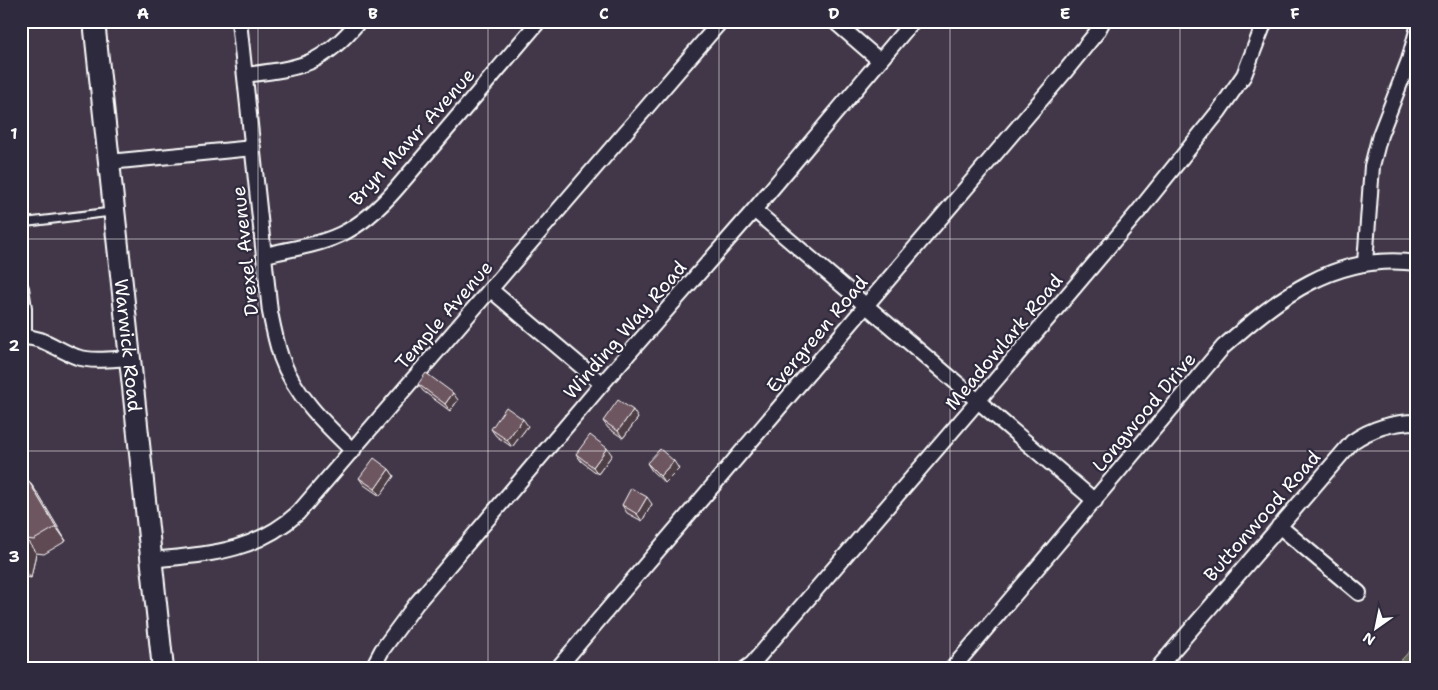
<svg xmlns="http://www.w3.org/2000/svg" width="1438" height="690" font-family="'Shantell Sans',sans-serif">
<style>
.green{fill:#67685a;stroke:#b3b4ac}
.lines{fill:none;stroke-linecap:round;stroke-linejoin:round}
.lane-casing{stroke:#fff;stroke-width:11}
.street-casing{stroke:#fff;stroke-width:18}
.secondary-casing{stroke:#fff;stroke-width:24}
.lane{stroke:#2f2a3d;stroke-width:7}
.street{stroke:#2f2a3d;stroke-width:14}
.secondary{stroke:#2f2a3d;stroke-width:20}
.wall{fill:#5f4a53;stroke:#fff}
.shaded-wall{fill:#4d3c44;stroke:#fff}
.building{fill:#6e5661;stroke:#fff}
.grid{fill:none;stroke:#fff;stroke-width:1;stroke-opacity:0.55}
.labels{text-anchor:middle;dominant-baseline:central;stroke-width:4.5;stroke-linejoin:round;paint-order:stroke}
.street-label{font-size:19px;fill:#fff;stroke:#2f2a3d}
.neatline{fill:none;stroke:#fff;stroke-width:2}
.grid-label{font-size:16px;text-anchor:middle;font-weight:bold;fill:#fff}
</style>
<rect width="100%" height="100%" fill="#423748"/>
<filter id="ink" filterUnits="userSpaceOnUse"><feTurbulence type="fractalNoise" baseFrequency=".02" numOctaves="2"/><feDisplacementMap in="SourceGraphic" scale="10" xChannelSelector="R" yChannelSelector="G"/><feConvolveMatrix kernelMatrix="1 2 1 2 8 2 1 2 1" color-interpolation-filters="sRGB"/></filter>
<g filter="url(#ink)">
<path class="green" d="M1417 643V669H1393Z"/>
<g class="lines">
<g class="lane-casing">
<path id="lane" d="M21 223 111 212"/>
</g>
<g class="street-casing">
<g id="street">
<path d="M239 21 270 312C273 327 276 342 281 357 294 394 325 424 353 451"/>
<path d="M834 21 879 60"/>
<path d="M245 75C300 68 322 66 359 21"/>
<path d="M109 162 253 148"/>
<path d="M754 210 1095 501"/>
<path d="M264 255C327 242 353 239 397 188L539 21"/>
<path d="M1365 263 1372 166 1380 135 1409 60 1417 31"/>
<path d="M21 288 24 308V337"/>
<path d="M491 290 602 384"/>
<path d="M21 337C43 336 57 350 77 357 93 362 112 359 129 358"/>
<path d="M1279 526 1359 593"/>
<path d="M151 560C207 554 254 553 298 513L721 21"/>
<path d="M372 669 382 650 416 604 602 384 754 210 913 21"/>
<path d="M557 669 1063 74 1097 32 1103 21"/>
<path d="M745 669 752 664 978 401 1138 212 1219 111 1244 75 1265 21"/>
<path d="M952 669 1223 347C1279 297 1336 252 1417 263"/>
<path d="M1157 669 1352 442C1372 428 1392 422 1417 422"/>
</g>
</g>
<g class="secondary-casing">
<g id="secondary">
<path id="s1" d="M94 21 163 669"/>
</g>
</g>
<use href="#lane" class="lane"/>
<use href="#street" class="street"/>
<use href="#secondary" class="secondary"/>
</g>
<g class="wall">
<path d="M418 384 458 400 450 411 423 391Z"/>
<path d="M638 418 623 438 608 428 603 421Z"/>
<path d="M528 426 512 447 496 436 491 429Z"/>
<path d="M576 454 612 455 598 474 581 461Z"/>
<path d="M647 463 679 469 665 483 652 471Z"/>
<path d="M389 469 394 476 380 496 364 485 359 478Z"/>
<path d="M28 480 38 494 66 541 44 554 36 553 31 578 21 576V484Z"/>
<path d="M652 504 642 521 627 513 622 505Z"/>
</g>
<g class="shaded-wall">
<path d="M453 393 458 400 450 411 445 404Z"/>
<path d="M633 410 638 418 623 438 618 431Z"/>
<path d="M523 419 528 426 512 447 507 440Z"/>
<path d="M607 448 612 455 598 474 593 467Z"/>
<path d="M674 461 679 469 665 483 660 476Z"/>
<path d="M389 469 394 476 380 496 375 489Z"/>
<path d="M28 480 38 494 66 541 56 527Z"/>
<path d="M647 497 652 504 642 521 637 514Z"/>
<path d="M26 539 36 553 31 578 21 565V561Z"/>
</g>
<g class="building">
<path d="M426 373 453 393 445 404 418 384Z"/>
<path d="M618 400 633 410 618 431 603 421Z"/>
<path d="M506 407 523 419 507 440 491 429Z"/>
<path d="M590 435 607 448 593 467 576 454Z"/>
<path d="M660 449 674 461 660 476 647 463Z"/>
<path d="M374 458 389 469 375 489 359 478Z"/>
<path d="M28 480 56 527 34 540 26 539 21 561V484Z"/>
<path d="M631 488 647 497 637 514 622 505Z"/>
</g>
</g>
<path class="grid" d="M258 21V669M488 21V669M719 21V669M950 21V669M1180 21V669M21 239H1417M21 451H1417"/>
<g class="labels">
<g class="street-label">
<text transform="translate(412 137) rotate(-48)">Bryn Mawr Avenue</text>
<text transform="translate(245 251) rotate(-96)">Drexel Avenue</text>
<text transform="translate(444 315) rotate(-49)">Temple Avenue</text>
<text transform="translate(625 330) rotate(-49)">Winding Way Road</text>
<text transform="translate(817 334) rotate(-50)">Evergreen Road</text>
<text transform="translate(1004 342) rotate(-50)">Meadowlark Road</text>
<text stroke="none"><textPath href="#s1" startOffset="326">Warwick Road</textPath></text>
<text transform="translate(1144 412) rotate(-50)">Longwood Drive</text>
<text transform="translate(1262 516) rotate(-49)">Buttonwood Road</text>
</g>
</g>
<rect width="1438" height="690" fill="none" stroke="#2f2a3d" stroke-width="55"/>
<g transform="translate(1376 628) rotate(213)" stroke="#2f2a3d" stroke-width="4" paint-order="stroke">
<path d="M0-4L9 19L0 12L-9 19Z" fill="#ffffff"/>
<text y="-8" font-size="14" font-weight="bold" text-anchor="middle" fill="#ffffff">N</text>
</g>
<rect x="28" y="28" width="1382" height="634" class="neatline"/>
<g class="grid-label">
<text x="143" y="19">A</text>
<text x="373" y="19">B</text>
<text x="604" y="19">C</text>
<text x="834" y="19">D</text>
<text x="1065" y="19">E</text>
<text x="1295" y="19">F</text>
<text x="14" y="139">1</text>
<text x="14" y="351">2</text>
<text x="14" y="562">3</text>
</g>
</svg>
